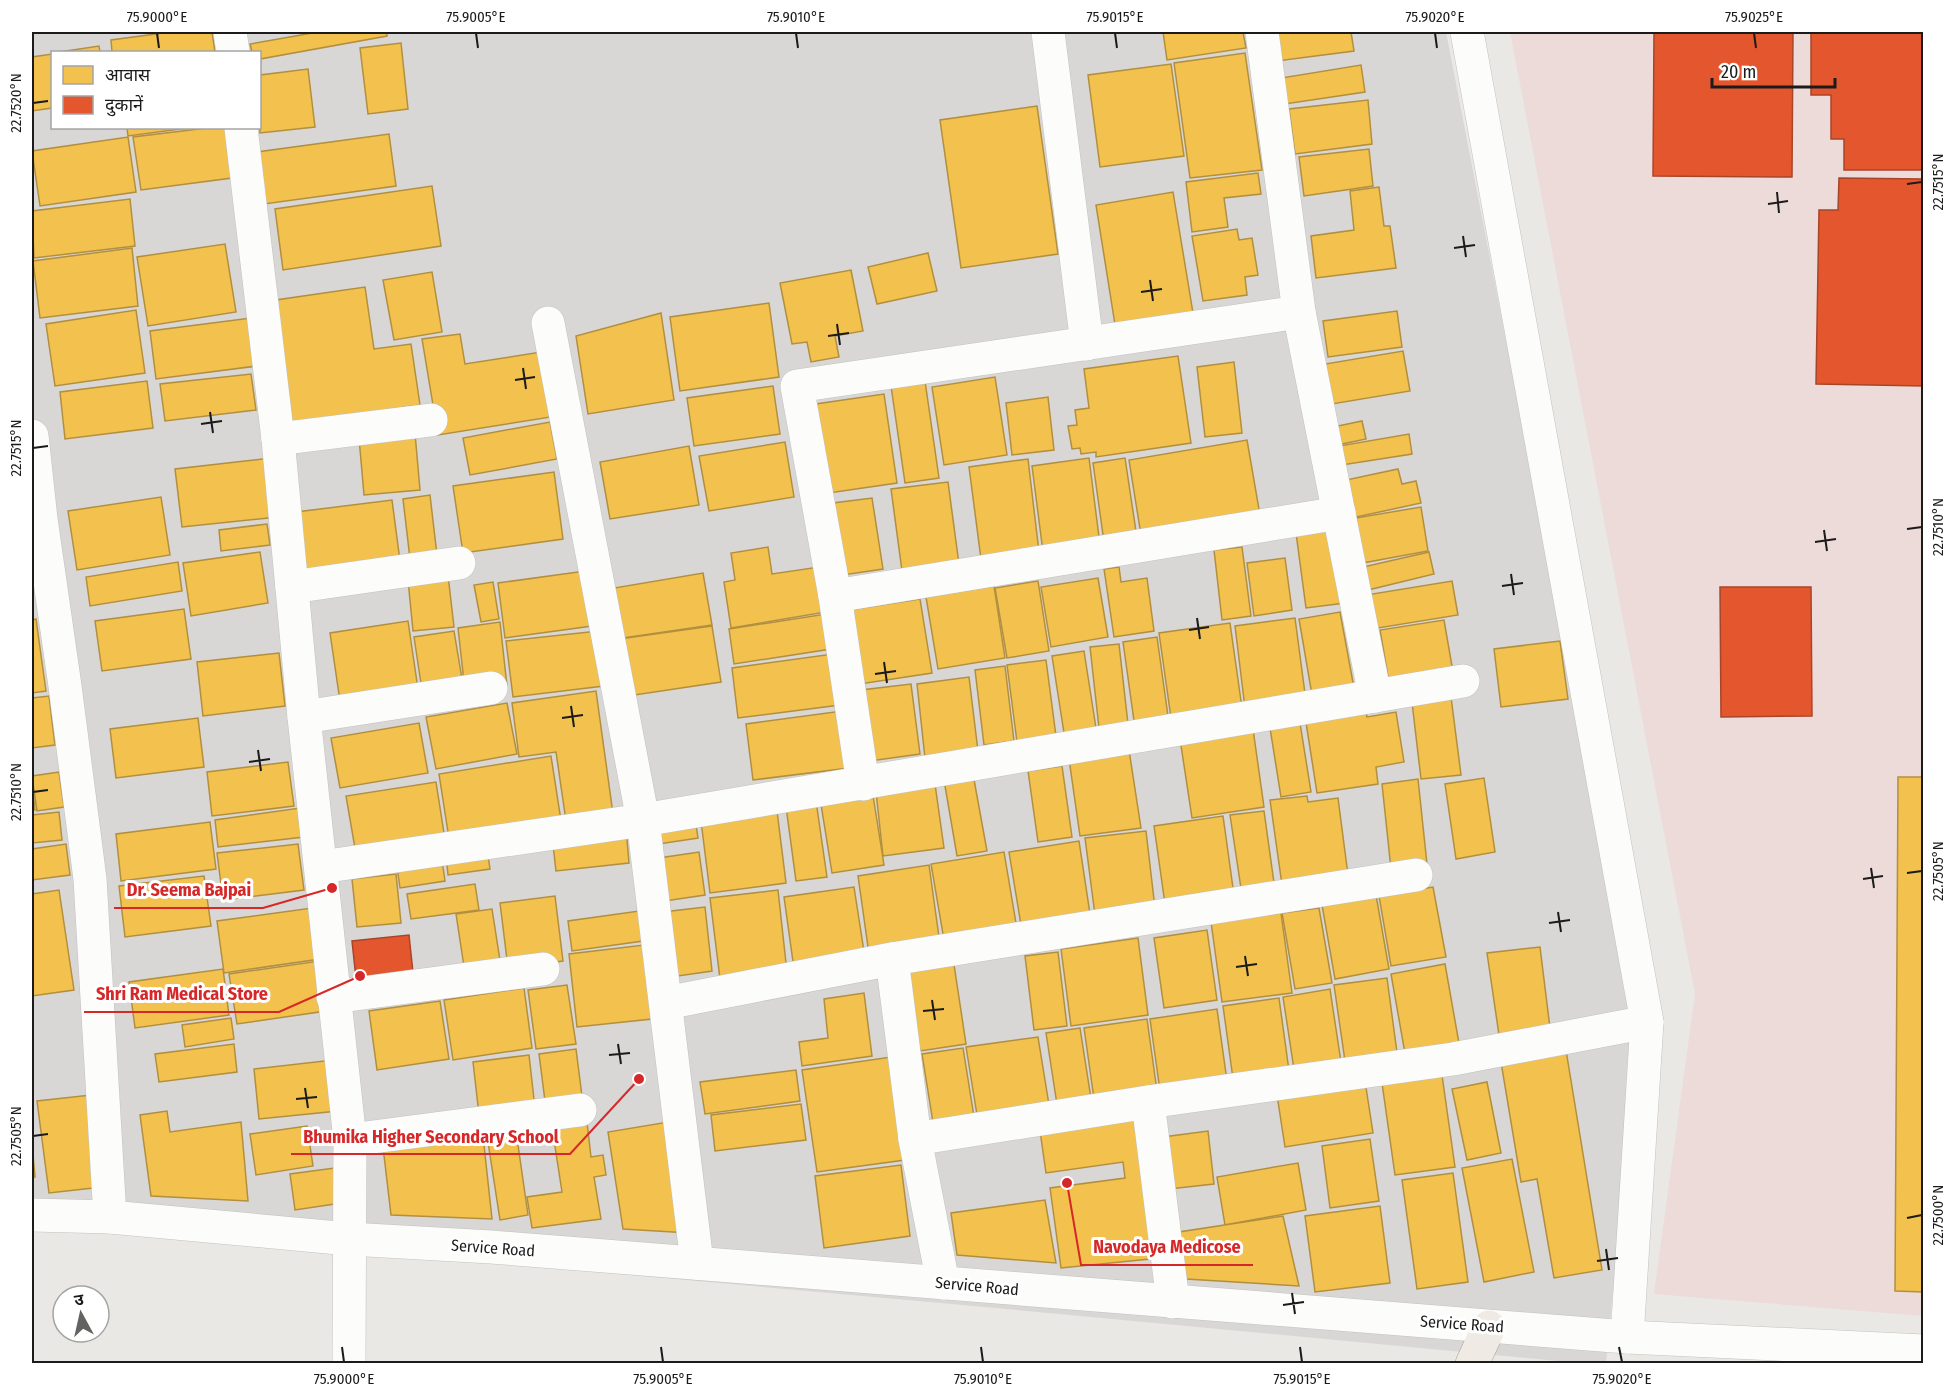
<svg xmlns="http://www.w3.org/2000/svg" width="1955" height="1395" font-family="'Fira Sans Condensed','Noto Sans Devanagari',sans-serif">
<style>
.residential{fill:#d9d7d5;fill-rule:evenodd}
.commercial{fill:#ecdbd9}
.homes{fill:#f2c14e;stroke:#b28f3f;stroke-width:1.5}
.shops{fill:#e4572e;stroke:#a84528;stroke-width:1.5}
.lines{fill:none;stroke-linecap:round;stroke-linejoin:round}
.minor-casing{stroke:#c2c2c0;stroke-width:34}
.major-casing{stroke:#9f9482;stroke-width:34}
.minor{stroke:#fcfcfb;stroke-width:33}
.major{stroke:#efeae3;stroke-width:33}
.ticks{fill:none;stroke:#1b1b1b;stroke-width:2}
.labels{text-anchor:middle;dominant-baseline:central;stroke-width:6;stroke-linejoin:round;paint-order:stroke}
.street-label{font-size:16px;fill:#1b1b1b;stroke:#fff}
.leader{fill:none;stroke:#d62828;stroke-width:2}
.callout-dot{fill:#d62828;stroke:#fff;stroke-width:2}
.callout-label{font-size:18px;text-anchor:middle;font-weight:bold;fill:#d62828;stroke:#fff;stroke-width:6;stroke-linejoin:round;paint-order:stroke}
.neatline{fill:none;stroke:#1b1b1b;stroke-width:2}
.ticks-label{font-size:15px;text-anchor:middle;fill:#1b1b1b}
</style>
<rect width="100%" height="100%" fill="#eae8e4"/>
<path class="residential" d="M32 32H1446L1639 1025 1606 1363H1579L996 1308 32 1221ZM52 52H260V128H52Z"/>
<path class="commercial" d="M1510 32H1923V1316L1654 1294 1695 994Z"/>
<g class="homes">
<path d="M171 32H212L215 52H112L111 40Z"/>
<path d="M318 32H387V36L260 59V52H252L250 44Z"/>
<path d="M1163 32H1243L1246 48 1167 60Z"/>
<path d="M1273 32H1351L1354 51 1277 61Z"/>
<path d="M401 43 408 109 368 114 360 48Z"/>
<path d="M99 46 100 52H59Z"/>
<path d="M1245 53 1262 170 1190 178 1174 63Z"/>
<path d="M52 54V108L32 111V57Z"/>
<path d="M1171 64 1184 156 1100 167 1088 75Z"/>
<path d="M1361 65 1365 92 1285 104 1281 78Z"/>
<path d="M308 69 315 127 260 133V75Z"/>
<path d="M1368 100 1372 144 1295 154 1289 109Z"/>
<path d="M1037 106 1058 254 961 268 940 120Z"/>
<path d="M127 128H188L128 136Z"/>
<path d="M207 128H225L232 178 141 190 133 137Z"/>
<path d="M389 134 396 186 264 204 257 152Z"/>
<path d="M128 137 136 192 40 206 32 151Z"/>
<path d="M1369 149 1373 186 1304 196 1299 157Z"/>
<path d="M1258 173 1261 194 1224 198 1228 227 1192 232 1186 182Z"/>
<path d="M432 186 441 246 283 270 275 209Z"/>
<path d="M1379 187 1384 226H1390L1396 268 1316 278 1311 236 1354 230 1350 191Z"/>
<path d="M1173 192 1194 319 1116 331 1096 205Z"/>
<path d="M130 199 135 246 34 258 32 211Z"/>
<path d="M1237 229 1239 240 1252 238 1258 275 1245 277 1247 295 1203 301 1192 236Z"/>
<path d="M225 244 236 312 148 326 137 257Z"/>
<path d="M132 248 138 306 40 318 33 261Z"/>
<path d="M928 253 937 291 877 304 868 267Z"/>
<path d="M851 270 863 331 835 336 839 357 811 362 807 342 792 344 780 283Z"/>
<path d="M432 272 442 332 394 340 383 280Z"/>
<path d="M365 287 374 349 411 344 420 405 287 424 269 301Z"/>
<path d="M769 303 779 377 680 391 670 317Z"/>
<path d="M136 310 145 373 55 386 46 324Z"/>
<path d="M1397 311 1402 347 1328 357 1323 321Z"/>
<path d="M661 313 674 400 588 414 576 336Z"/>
<path d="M251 318 257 366 156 379 150 331Z"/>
<path d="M460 334 465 364 541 352 551 417 438 435 422 339Z"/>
<path d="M1403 351 1410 391 1332 404 1325 364Z"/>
<path d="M1178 356 1191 443 1096 457V452L1081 454 1080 448 1072 449 1068 426 1077 425 1075 410 1089 408 1084 369Z"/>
<path d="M1234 362 1242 433 1205 437 1197 367Z"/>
<path d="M251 374 256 410 165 421 160 384Z"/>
<path d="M995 377 1007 455 944 465 932 387Z"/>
<path d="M147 381 153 428 65 439 60 392Z"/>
<path d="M925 381 939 478 905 483 891 386Z"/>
<path d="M773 386 780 434 694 446 687 398Z"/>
<path d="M884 394 897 483 822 494 809 405Z"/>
<path d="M1048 397 1054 450 1012 455 1006 403Z"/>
<path d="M1362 421 1366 439 1337 445 1333 427Z"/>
<path d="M550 422 557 459 470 475 463 438Z"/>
<path d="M415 433 420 490 364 495 359 438Z"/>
<path d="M1409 434 1412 454 1342 465 1339 446Z"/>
<path d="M1247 440 1260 515 1141 535 1129 460Z"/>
<path d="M785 442 794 497 709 511 699 456Z"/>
<path d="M689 446 699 505 610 519 600 462Z"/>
<path d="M271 458 278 517 182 527 175 469Z"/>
<path d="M1089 458 1100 545 1043 552 1032 466Z"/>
<path d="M1125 458 1137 538 1104 542 1093 463Z"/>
<path d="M1028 459 1039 552 981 559 969 467Z"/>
<path d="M1398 469 1402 484 1416 481 1421 503 1347 519 1346 480Z"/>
<path d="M554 472 563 539 463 553 453 486Z"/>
<path d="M948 482 959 564 902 571 891 489Z"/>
<path d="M430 495 437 555 410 559 403 499Z"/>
<path d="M161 497 170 555 77 570 68 511Z"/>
<path d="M872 498 883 569 843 575 833 503Z"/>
<path d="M392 500 400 561 304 573 296 512Z"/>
<path d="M1421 507 1428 551 1357 564 1350 519Z"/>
<path d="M267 524 270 545 221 551 219 530Z"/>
<path d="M1336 528 1345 603 1306 608 1296 533Z"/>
<path d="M768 547 772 574 819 567 826 612 731 628 724 582 735 580 731 553Z"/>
<path d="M1242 547 1251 616 1222 620 1214 550Z"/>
<path d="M260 552 268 603 191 616 183 563Z"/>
<path d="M1429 552 1434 574 1368 590 1363 567Z"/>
<path d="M1285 558 1292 610 1254 616 1247 563Z"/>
<path d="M178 562 182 591 90 606 86 577Z"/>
<path d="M1119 567 1121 582 1147 578 1154 631 1114 637 1104 569Z"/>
<path d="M585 571 592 626 505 638 498 583Z"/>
<path d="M703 573 712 625 623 638 614 588Z"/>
<path d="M448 575 454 627 413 631 408 580Z"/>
<path d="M1098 578 1108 637 1051 647 1041 587Z"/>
<path d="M1038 581 1049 651 1007 658 995 588Z"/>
<path d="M1452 581 1458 615 1372 629 1366 595Z"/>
<path d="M493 582 499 619 481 622 474 585Z"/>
<path d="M994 586 1005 658 938 669 926 597Z"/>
<path d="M920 599 932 673 860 684 848 610Z"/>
<path d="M184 609 191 659 102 671 95 621Z"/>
<path d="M1340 612 1354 688 1312 695 1299 619Z"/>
<path d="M826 614 831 649 734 664 729 629Z"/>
<path d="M1295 618 1306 701 1245 708 1235 626Z"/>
<path d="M36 619 46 691 32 693V620Z"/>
<path d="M1444 620 1453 672 1389 683 1380 630Z"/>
<path d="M408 621 419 696 341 708 330 633Z"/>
<path d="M500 622 507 686 465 691 458 628Z"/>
<path d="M1230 623 1242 708 1171 718 1159 633Z"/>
<path d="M712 626 721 682 628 696 619 639Z"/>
<path d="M454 631 464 691 423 697 414 637Z"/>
<path d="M598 631 604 686 513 697 506 641Z"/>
<path d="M1157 637 1168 716 1134 721 1123 642Z"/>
<path d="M1560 641 1568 699 1501 707 1494 649Z"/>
<path d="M1119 644 1128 724 1099 728 1090 647Z"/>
<path d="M1084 651 1096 728 1064 733 1052 656Z"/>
<path d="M279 653 285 706 203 716 197 662Z"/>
<path d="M833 654 840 705 738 718 732 668Z"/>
<path d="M1046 660 1056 736 1017 742 1007 665Z"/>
<path d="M1005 666 1014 741 984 745 975 670Z"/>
<path d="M969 677 978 751 925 758 917 684Z"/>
<path d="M911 684 920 754 870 761 861 690Z"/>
<path d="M1450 689 1461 775 1421 779 1411 694Z"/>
<path d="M596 691 614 821 567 828 556 752 519 757 512 703Z"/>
<path d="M49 696 55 745 32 748V698Z"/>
<path d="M507 703 517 754 436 769 426 717Z"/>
<path d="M1365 706 1367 717 1396 712 1404 762 1376 767 1378 784 1317 793 1305 716Z"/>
<path d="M842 711 849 768 753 780 746 724Z"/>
<path d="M198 718 204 767 116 778 110 729Z"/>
<path d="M419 723 428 773 340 788 331 738Z"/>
<path d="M1300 723 1311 792 1281 797 1270 728Z"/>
<path d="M1253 729 1264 807 1192 818 1180 739Z"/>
<path d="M1129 750 1141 828 1080 836 1069 759Z"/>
<path d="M551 756 562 827 450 845 439 774Z"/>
<path d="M288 762 294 806 212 816 207 772Z"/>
<path d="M1062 766 1072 837 1038 842 1028 771Z"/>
<path d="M59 772 64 807 37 811 32 776Z"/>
<path d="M973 774 987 851 957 856 944 780Z"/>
<path d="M1898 777H1924V1292L1895 1291Z"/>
<path d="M1484 778 1495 852 1456 859 1445 784Z"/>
<path d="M1418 779 1427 864 1391 869 1382 784Z"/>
<path d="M32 782 35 810H32Z"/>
<path d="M436 782 446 846 357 860 346 796Z"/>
<path d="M935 784 944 848 883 856 876 792Z"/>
<path d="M872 789 884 865 832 873 820 798Z"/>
<path d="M815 794 827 877 796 881 785 799Z"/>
<path d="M1307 796 1308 802 1338 798 1348 875 1282 885 1270 800Z"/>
<path d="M300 808 304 837 218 847 215 820Z"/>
<path d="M777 811 786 883 710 893 701 821Z"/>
<path d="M1264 811 1275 890 1242 895 1230 815Z"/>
<path d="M59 812 62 840 32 843V815Z"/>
<path d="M1223 816 1234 895 1165 904 1154 826Z"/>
<path d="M695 818 698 838 659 844 656 824Z"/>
<path d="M210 822 216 869 121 881 116 834Z"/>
<path d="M626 828 629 863 556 871 552 836Z"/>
<path d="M1146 831 1155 908 1095 915 1085 838Z"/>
<path d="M1079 841 1090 914 1021 925 1009 852Z"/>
<path d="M66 844 70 875 32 880V849Z"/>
<path d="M298 844 304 890 223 900 217 853Z"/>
<path d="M487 849 490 869 448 875 446 855Z"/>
<path d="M699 852 705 895 665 901 659 858Z"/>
<path d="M1004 852 1017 929 944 940 931 864Z"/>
<path d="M442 860 445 881 400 888 397 867Z"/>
<path d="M929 865 940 944 869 954 858 876Z"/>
<path d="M396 874 401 923 357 927 352 879Z"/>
<path d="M204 876 211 926 125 937 119 886Z"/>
<path d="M475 884 479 910 411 919 407 894Z"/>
<path d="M854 887 865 958 794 969 784 897Z"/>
<path d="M1433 887 1446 957 1391 966 1379 896Z"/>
<path d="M59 890 74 990 32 996V894Z"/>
<path d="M778 890 787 972 720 979 710 898Z"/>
<path d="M1376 895 1389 969 1335 979 1322 905Z"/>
<path d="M555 896 563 961 508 968 500 903Z"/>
<path d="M705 907 712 971 671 977 663 912Z"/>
<path d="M312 908 320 959 224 973 217 921Z"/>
<path d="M1319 908 1332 983 1295 989 1282 913Z"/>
<path d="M492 909 501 967 465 973 456 914Z"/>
<path d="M639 911 643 941 572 951 568 921Z"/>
<path d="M1281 913 1292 993 1222 1002 1211 922Z"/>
<path d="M1207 930 1217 1000 1164 1008 1154 938Z"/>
<path d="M1138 938 1148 1015 1071 1026 1061 949Z"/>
<path d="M644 945 652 1019 577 1027 569 954Z"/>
<path d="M1540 947 1550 1028 1499 1035 1487 953Z"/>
<path d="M1058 952 1067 1026 1034 1030 1025 956Z"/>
<path d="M953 958 966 1044 920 1051 906 965Z"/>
<path d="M319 961 326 1011 237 1024 229 974Z"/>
<path d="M1445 964 1460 1049 1406 1059 1391 974Z"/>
<path d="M223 969 229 1015 135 1028 129 982Z"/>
<path d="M1387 978 1398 1060 1346 1068 1334 985Z"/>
<path d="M567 985 576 1044 536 1049 528 990Z"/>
<path d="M524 988 532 1048 453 1060 444 1000Z"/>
<path d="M1330 989 1342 1069 1295 1076 1283 997Z"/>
<path d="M864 993 872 1056 802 1066 799 1042 828 1038 824 999Z"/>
<path d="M1279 998 1290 1078 1234 1086 1223 1006Z"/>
<path d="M440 1001 449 1059 377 1070 369 1011Z"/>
<path d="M1217 1009 1228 1088 1161 1098 1150 1019Z"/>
<path d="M231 1018 234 1039 185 1047 182 1025Z"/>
<path d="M1147 1019 1158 1098 1095 1106 1084 1028Z"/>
<path d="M1080 1028 1092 1105 1058 1111 1046 1033Z"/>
<path d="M1038 1037 1050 1111 978 1121 966 1047Z"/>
<path d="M234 1044 237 1072 159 1082 155 1054Z"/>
<path d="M1565 1044 1602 1270 1554 1278 1537 1179 1521 1182 1500 1056Z"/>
<path d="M963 1048 976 1129 935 1135 922 1054Z"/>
<path d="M576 1049 583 1104 546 1109 539 1054Z"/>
<path d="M529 1055 535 1108 479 1115 473 1062Z"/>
<path d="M891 1057 905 1160 817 1172 802 1070Z"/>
<path d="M333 1060 338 1111 259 1119 254 1069Z"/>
<path d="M796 1070 800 1101 705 1114 700 1082Z"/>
<path d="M1442 1075 1455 1167 1395 1175 1382 1083Z"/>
<path d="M1365 1081 1373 1133 1285 1147 1277 1095Z"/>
<path d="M1487 1082 1501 1153 1467 1160 1452 1089Z"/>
<path d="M91 1095 102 1187 49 1193 37 1101Z"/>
<path d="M801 1104 806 1140 715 1151 711 1115Z"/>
<path d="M167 1111 170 1132 241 1122 248 1201 151 1196 140 1115Z"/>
<path d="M1140 1117 1160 1258 1061 1268 1050 1188 1125 1178 1123 1162 1046 1173 1040 1131Z"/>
<path d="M674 1121 689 1233 623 1229 608 1132Z"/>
<path d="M587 1122 591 1157 603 1155 606 1175 594 1177 601 1219 532 1228 527 1197 562 1192 552 1127Z"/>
<path d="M515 1124 528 1215 500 1220 486 1129Z"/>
<path d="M307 1126 313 1166 256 1175 250 1134Z"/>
<path d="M1208 1131 1214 1184 1169 1189 1163 1137Z"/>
<path d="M483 1136 492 1219 391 1215 383 1147Z"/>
<path d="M1370 1139 1379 1201 1330 1208 1322 1146Z"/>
<path d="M32 1144 35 1177 32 1178Z"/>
<path d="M1512 1159 1534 1272 1484 1282 1462 1168Z"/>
<path d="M1298 1163 1306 1210 1225 1225 1217 1177Z"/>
<path d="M901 1165 910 1236 824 1248 815 1176Z"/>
<path d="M342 1167 348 1202 295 1210 290 1174Z"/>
<path d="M1453 1173 1468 1282 1417 1289 1402 1180Z"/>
<path d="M1045 1200 1056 1263 957 1255 951 1213Z"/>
<path d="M1380 1206 1390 1283 1315 1292 1305 1216Z"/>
<path d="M1283 1216 1299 1286 1186 1279 1179 1232Z"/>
</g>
<g class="shops">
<path d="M1654 32H1793L1792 177 1653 176Z"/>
<path d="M1811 32H1924V170H1844V139H1831V95H1811Z"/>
<path d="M1839 178 1924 179V386L1816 384 1819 210H1838Z"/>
<path d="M1720 587H1811L1812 716 1721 717Z"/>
<path d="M409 935 414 982 357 988 352 941Z"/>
</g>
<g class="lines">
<g class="minor-casing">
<g id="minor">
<path d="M230 32 233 52"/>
<path d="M1048 32 1087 344"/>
<path d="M1262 32 1299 312 1375 696"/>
<path d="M1467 32 1647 1022 1627 1337"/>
<path d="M241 128 278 439 304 717 350 1140 349 1364"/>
<path d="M548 323 643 820 697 1263"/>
<path d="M32 436 41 519 65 686 90 879 110 1217"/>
<path d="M278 439 431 420"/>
<path d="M292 587 459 563"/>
<path d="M835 596 1339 513"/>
<path d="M304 717 491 688"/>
<path d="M863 784 835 596 797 386 1299 312"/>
<path d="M321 867 643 820 1463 681"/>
<path d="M892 959 915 1139 943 1283"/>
<path d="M333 997 543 969"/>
<path d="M666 1003 892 959 1416 875"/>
<path d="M1148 1102 1173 1302"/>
<path d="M915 1139 1148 1102 1453 1059 1647 1022"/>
<path d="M350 1140 580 1110"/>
<path d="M32 1215 110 1217 349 1239 491 1247 1627 1337 1924 1351"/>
</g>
</g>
<g class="major-casing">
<path id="major" d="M1472 1364 1489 1327"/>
</g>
<use href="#minor" class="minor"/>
<use href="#major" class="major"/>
</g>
<path class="ticks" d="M157 33 159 48M476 33 478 48M796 33 798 48M1115 33 1117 48M1435 33 1437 48M1754 33 1756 48M33 103 48 101M1907 184 1922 182M1777 192 1779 213M1768 204 1788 201M1463 236 1466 257M1454 248 1475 245M1150 280 1153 301M1141 292 1162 289M837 324 840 345M828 336 849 333M523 368 526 389M515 380 535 377M210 412 213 433M201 424 222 421M33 448 48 446M1907 529 1922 527M1824 530 1827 551M1815 542 1836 539M1511 574 1514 595M1502 586 1523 583M1197 618 1200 639M1189 630 1209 627M884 662 887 683M875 674 896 671M571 706 574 727M562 718 583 715M258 750 261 771M249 762 270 759M33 792 48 790M1871 868 1874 888M1907 873 1922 871M1863 879 1883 876M1558 912 1561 932M1549 923 1570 920M1245 956 1248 976M1236 967 1257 964M932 1000 935 1020M923 1011 944 1009M618 1044 621 1064M609 1055 630 1053M305 1088 308 1108M296 1099 317 1097M33 1136 48 1134M1907 1218 1922 1215M1606 1249 1609 1270M1597 1261 1618 1258M1292 1293 1295 1314M1283 1305 1304 1302M342 1347 344 1362M661 1347 663 1362M981 1347 983 1362M1300 1347 1302 1362M1619 1347 1622 1362"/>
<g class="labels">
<g class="street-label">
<text transform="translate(493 1248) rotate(4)">Service Road</text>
<text transform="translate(977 1286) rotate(5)">Service Road</text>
<text transform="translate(1462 1324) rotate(4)">Service Road</text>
</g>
</g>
<path class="leader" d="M332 888L263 908H114M360 976L279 1012H84M639 1079L570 1154H291M1067 1183L1081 1265H1253"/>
<g class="callout-dot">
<circle cx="332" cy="888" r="6"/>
<circle cx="360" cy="976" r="6"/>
<circle cx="639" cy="1079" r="6"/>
<circle cx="1067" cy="1183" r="6"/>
</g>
<g class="callout-label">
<text x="189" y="896">Dr. Seema Bajpai</text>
<text x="182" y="1000">Shri Ram Medical Store</text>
<text x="431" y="1143">Bhumika Higher Secondary School</text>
<text x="1167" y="1253">Navodaya Medicose</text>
</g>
<rect width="1955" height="1395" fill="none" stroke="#ffffff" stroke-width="66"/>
<rect x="51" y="51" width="210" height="78" fill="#ffffff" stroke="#a4a4a4" stroke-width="1.5"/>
<rect x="63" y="66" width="30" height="18" fill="#f2c14e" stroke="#a4a4a4" stroke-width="1.5"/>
<text x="105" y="81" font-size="18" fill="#1b1b1b">आवास</text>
<rect x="63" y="96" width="30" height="18" fill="#e4572e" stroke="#a4a4a4" stroke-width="1.5"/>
<text x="105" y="111" font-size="18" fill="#1b1b1b">दुकानें</text>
<g transform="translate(81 1314) rotate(352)"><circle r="28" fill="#ffffff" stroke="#a4a4a4" stroke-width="1.5"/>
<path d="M0-4.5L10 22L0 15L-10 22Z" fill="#636361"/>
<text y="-9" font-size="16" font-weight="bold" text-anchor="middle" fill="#1b1b1b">उ</text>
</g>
<path d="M1712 78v9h123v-9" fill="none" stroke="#1b1b1b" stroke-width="3"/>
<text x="1721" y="78" font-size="18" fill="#1b1b1b" stroke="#ffffff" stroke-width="4.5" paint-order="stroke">20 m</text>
<rect x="33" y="33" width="1889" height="1329" class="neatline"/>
<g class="ticks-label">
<text x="157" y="22">75.9000°E</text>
<text x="476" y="22">75.9005°E</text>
<text x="796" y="22">75.9010°E</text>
<text x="1115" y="22">75.9015°E</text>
<text x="1435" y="22">75.9020°E</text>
<text x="1754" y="22">75.9025°E</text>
<text transform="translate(16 103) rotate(-90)" y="5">22.7520°N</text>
<text transform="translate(1938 182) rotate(-90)" y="5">22.7515°N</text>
<text transform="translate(16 448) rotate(-90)" y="5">22.7515°N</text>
<text transform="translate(1938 527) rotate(-90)" y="5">22.7510°N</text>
<text transform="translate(16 792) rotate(-90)" y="5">22.7510°N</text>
<text transform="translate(1938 871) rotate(-90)" y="5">22.7505°N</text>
<text transform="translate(16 1136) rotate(-90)" y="5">22.7505°N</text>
<text transform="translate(1938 1215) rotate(-90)" y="5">22.7500°N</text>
<text x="344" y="1384">75.9000°E</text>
<text x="663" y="1384">75.9005°E</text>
<text x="983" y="1384">75.9010°E</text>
<text x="1302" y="1384">75.9015°E</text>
<text x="1622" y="1384">75.9020°E</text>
</g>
</svg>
